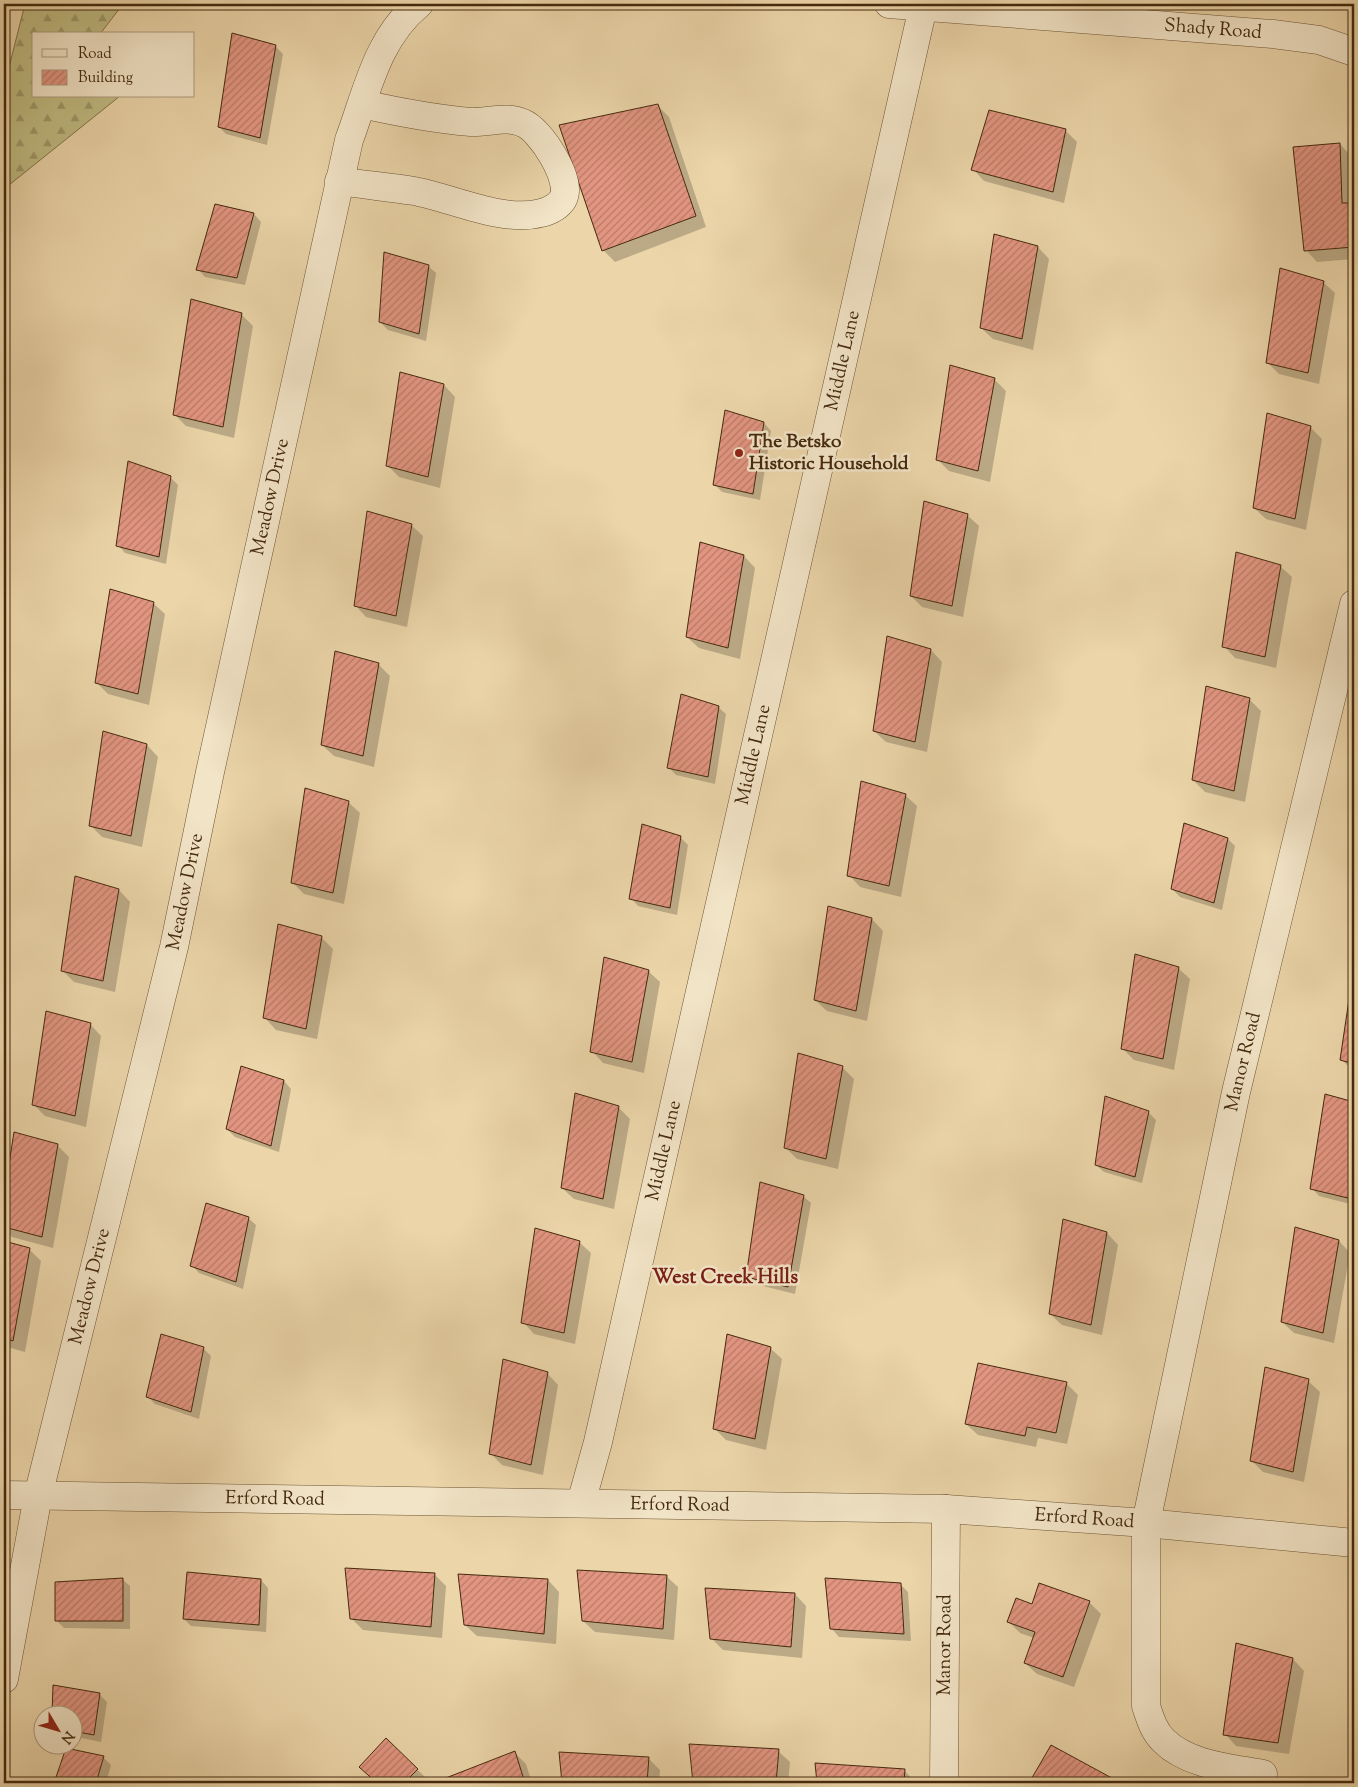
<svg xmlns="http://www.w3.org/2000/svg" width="1358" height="1787" font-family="'Sorts Mill Goudy',serif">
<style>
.forest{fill:url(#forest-firs);stroke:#827248}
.shadow{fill:#0003}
.building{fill:url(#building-hatch);stroke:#452a0d}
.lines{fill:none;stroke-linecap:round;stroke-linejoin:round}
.minor-casing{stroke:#6e5534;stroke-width:29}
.minor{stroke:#f2e4c7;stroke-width:28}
.poi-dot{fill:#8f2418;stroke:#f2e4c7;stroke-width:2}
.labels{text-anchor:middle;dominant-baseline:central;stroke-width:5;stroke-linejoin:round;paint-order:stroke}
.street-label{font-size:19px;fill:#452a0d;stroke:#f2e4c7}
.poi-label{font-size:19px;font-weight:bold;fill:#452a0d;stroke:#f2e4c7;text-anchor:start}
.neighbourhood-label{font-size:20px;font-weight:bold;fill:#7a1f14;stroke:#f2e4c7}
</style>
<defs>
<pattern id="forest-firs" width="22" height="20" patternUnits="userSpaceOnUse" patternTransform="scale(1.25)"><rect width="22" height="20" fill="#c0bb82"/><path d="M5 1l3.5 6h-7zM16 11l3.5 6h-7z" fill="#9e9869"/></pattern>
<pattern id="building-hatch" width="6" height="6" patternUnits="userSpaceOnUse" patternTransform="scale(1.25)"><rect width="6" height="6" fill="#e29581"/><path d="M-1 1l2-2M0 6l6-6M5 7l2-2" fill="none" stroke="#b97a68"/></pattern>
</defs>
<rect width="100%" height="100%" fill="#ebd5a9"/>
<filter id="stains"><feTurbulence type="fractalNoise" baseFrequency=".004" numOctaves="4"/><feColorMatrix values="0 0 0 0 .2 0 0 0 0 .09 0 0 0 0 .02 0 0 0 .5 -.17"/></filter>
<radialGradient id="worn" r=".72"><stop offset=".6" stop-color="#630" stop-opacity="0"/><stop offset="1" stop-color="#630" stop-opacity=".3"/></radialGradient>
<path class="forest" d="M25 4H123L100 34H34V96H120L4 189V87Z"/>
<g class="shadow">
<path d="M275 46 283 54 267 145 226 134 219 127Z"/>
<path d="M657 105 669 117 706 227 615 262 603 250Z"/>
<path d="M1065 130 1077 142 1064 203 984 181 973 169Z"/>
<path d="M1340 144 1351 156 1354 259 1317 262 1306 250Z"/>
<path d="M254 214 261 222 245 285 205 277 198 269Z"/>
<path d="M1038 247 1049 259 1033 350 993 339 981 328Z"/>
<path d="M428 266 436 273 426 341 388 330 380 322Z"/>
<path d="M1323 282 1335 293 1319 384 1279 374 1267 362Z"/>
<path d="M241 314 253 326 234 438 186 426 175 415Z"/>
<path d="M994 379 1006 391 990 482 949 471 938 460Z"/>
<path d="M444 385 455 397 440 488 399 477 387 465Z"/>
<path d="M764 423 771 431 760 500 722 492 714 484Z"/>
<path d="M1310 427 1322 439 1306 530 1266 519 1254 508Z"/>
<path d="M170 477 178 485 166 564 125 553 118 545Z"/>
<path d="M967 515 979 526 963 617 922 607 911 596Z"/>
<path d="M411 525 423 536 407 627 366 617 355 605Z"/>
<path d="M744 556 755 568 740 659 699 648 687 637Z"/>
<path d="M1280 566 1292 577 1276 668 1235 658 1224 646Z"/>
<path d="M153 603 165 614 149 705 108 694 97 683Z"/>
<path d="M931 650 942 662 927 752 886 742 874 731Z"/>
<path d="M379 665 390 676 374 767 334 756 322 745Z"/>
<path d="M1249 699 1261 711 1245 802 1205 792 1193 780Z"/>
<path d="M718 707 726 714 715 784 676 775 669 768Z"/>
<path d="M147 745 158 757 142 847 102 837 90 825Z"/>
<path d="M905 795 917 806 901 897 860 887 849 875Z"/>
<path d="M348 802 360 813 344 904 304 894 292 882Z"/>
<path d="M680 837 688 845 677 915 638 906 631 898Z"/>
<path d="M1228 839 1235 846 1222 910 1180 897 1172 889Z"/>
<path d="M119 890 130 902 115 992 74 982 62 970Z"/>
<path d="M872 919 883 931 867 1021 827 1011 815 1000Z"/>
<path d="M321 937 333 949 317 1039 276 1030 265 1018Z"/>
<path d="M1178 968 1190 979 1174 1070 1134 1060 1122 1048Z"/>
<path d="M648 971 660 982 644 1073 603 1063 592 1051Z"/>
<path d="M1354 975V1072L1342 1060Z"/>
<path d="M90 1024 101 1036 86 1127 45 1116 34 1105Z"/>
<path d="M842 1067 854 1079 838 1169 797 1159 786 1148Z"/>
<path d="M284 1081 291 1089 279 1152 235 1137 227 1129Z"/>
<path d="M1326 1096 1354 1104V1205L1319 1196 1312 1188Z"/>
<path d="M618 1107 630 1119 614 1209 574 1199 562 1188Z"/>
<path d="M1148 1112 1156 1120 1142 1183 1104 1172 1096 1165Z"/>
<path d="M15 1133 57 1145 69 1157 53 1248 12 1237 4 1229V1204Z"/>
<path d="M803 1196 811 1203 795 1294 755 1284 747 1276Z"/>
<path d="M248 1218 256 1225 243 1289 199 1273 192 1265Z"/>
<path d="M1107 1233 1118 1245 1102 1335 1062 1325 1050 1314Z"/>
<path d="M1339 1241 1350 1253 1334 1343 1294 1333 1282 1322Z"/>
<path d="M4 1242 29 1249 41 1261 25 1352 4 1346Z"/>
<path d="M579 1242 591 1253 575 1344 534 1334 523 1322Z"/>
<path d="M203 1348 211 1356 199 1419 155 1404 147 1396Z"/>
<path d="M770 1348 782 1359 766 1450 726 1440 714 1428Z"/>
<path d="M547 1373 558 1385 543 1475 502 1465 490 1453Z"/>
<path d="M1308 1381 1320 1392 1304 1482 1263 1472 1252 1461Z"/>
<path d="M1067 1384 1078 1395 1067 1444 1038 1438 1036 1447 978 1435 966 1424Z"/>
<path d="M435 1575 446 1586 442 1638 363 1630 352 1619Z"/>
<path d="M666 1576 678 1587 674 1640 595 1632 583 1621Z"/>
<path d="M122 1579 130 1586V1629L64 1628 56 1620Z"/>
<path d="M261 1580 268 1588 266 1632 191 1626 184 1619Z"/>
<path d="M548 1580 559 1592 556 1644 477 1636 465 1625Z"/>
<path d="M900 1584 908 1592 911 1641 839 1637 832 1629Z"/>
<path d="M795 1594 806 1606 802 1658 723 1650 712 1639Z"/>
<path d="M1089 1602 1101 1614 1074 1687 1037 1674 1025 1663 1034 1638 1020 1633 1009 1622 1033 1605Z"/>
<path d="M1237 1645 1293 1659 1304 1671 1289 1754 1236 1746 1225 1734Z"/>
<path d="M54 1687 99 1694 107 1702 101 1742 72 1736V1714H54Z"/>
<path d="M386 1740 425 1777 419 1783H378L361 1767Z"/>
<path d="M690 1746 778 1751 790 1762 788 1783H694Z"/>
<path d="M1051 1746 1118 1783H1030Z"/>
<path d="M67 1750 103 1757 111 1765 106 1783H55Z"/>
<path d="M515 1753 526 1764 532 1783H437Z"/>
<path d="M561 1753 648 1758 660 1770 659 1783H564Z"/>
<path d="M816 1765 904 1770 916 1783H818Z"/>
</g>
<g class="building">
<path d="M232 33 276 45 260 138 218 127Z"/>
<path d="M658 104 696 216 602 251 559 125Z"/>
<path d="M989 110 1066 129 1053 192 971 170Z"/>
<path d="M1340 143 1342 203H1354V247L1304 251 1293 147Z"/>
<path d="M215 204 254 213 237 278 196 270Z"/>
<path d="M994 234 1038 246 1022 339 980 328Z"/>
<path d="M384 252 429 265 419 334 379 322Z"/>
<path d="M1280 268 1324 281 1308 373 1266 363Z"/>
<path d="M191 299 242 313 223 427 173 415Z"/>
<path d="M950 365 995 378 978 471 936 460Z"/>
<path d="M400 372 444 384 428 477 386 466Z"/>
<path d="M725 410 764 422 753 494 713 485Z"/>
<path d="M1267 413 1311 426 1295 519 1253 508Z"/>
<path d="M128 461 171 476 159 557 116 546Z"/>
<path d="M924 501 968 514 952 606 910 596Z"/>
<path d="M367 511 412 524 396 616 354 606Z"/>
<path d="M700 542 744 555 728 648 686 637Z"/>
<path d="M1236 552 1281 565 1265 657 1222 647Z"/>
<path d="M110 589 154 602 138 694 95 683Z"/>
<path d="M887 636 931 649 915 742 873 731Z"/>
<path d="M335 651 379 663 363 756 321 745Z"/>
<path d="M1206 686 1250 698 1234 791 1192 780Z"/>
<path d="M681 694 719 706 708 777 667 768Z"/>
<path d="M103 731 147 744 131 836 89 826Z"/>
<path d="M861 781 906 794 889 886 847 876Z"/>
<path d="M305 788 349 801 333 893 291 883Z"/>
<path d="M1184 823 1228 838 1214 903 1171 889Z"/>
<path d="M642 824 681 836 670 908 629 899Z"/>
<path d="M75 876 119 889 103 981 61 971Z"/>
<path d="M828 906 872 918 856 1011 814 1000Z"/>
<path d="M278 924 322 936 306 1029 263 1018Z"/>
<path d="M1135 954 1179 967 1163 1059 1121 1049Z"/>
<path d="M604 957 649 970 632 1062 590 1052Z"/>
<path d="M1354 966V1064L1340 1060Z"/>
<path d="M46 1011 91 1023 75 1116 32 1105Z"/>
<path d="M798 1053 843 1066 826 1159 784 1148Z"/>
<path d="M241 1066 284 1080 271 1146 226 1129Z"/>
<path d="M575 1093 619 1106 603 1199 561 1188Z"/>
<path d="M1325 1094 1354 1102 1352 1199 1310 1189Z"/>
<path d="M1105 1096 1149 1111 1135 1177 1095 1165Z"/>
<path d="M14 1132 58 1144 42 1237 4 1227V1196Z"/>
<path d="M760 1182 804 1195 788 1287 746 1277Z"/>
<path d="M206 1203 249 1217 236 1282 190 1266Z"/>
<path d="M1063 1219 1107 1232 1091 1325 1049 1314Z"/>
<path d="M1295 1227 1339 1240 1323 1333 1281 1322Z"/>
<path d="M535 1228 580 1241 564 1333 521 1323Z"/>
<path d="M4 1241 30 1248 13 1341 4 1338Z"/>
<path d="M161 1334 204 1347 191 1412 146 1397Z"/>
<path d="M727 1334 771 1347 755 1439 713 1429Z"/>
<path d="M503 1359 548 1372 531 1465 489 1454Z"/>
<path d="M978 1363 1067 1382 1056 1433 1027 1427 1025 1436 965 1424Z"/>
<path d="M1265 1367 1309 1379 1293 1472 1250 1461Z"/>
<path d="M345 1568 435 1573 431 1627 350 1619Z"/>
<path d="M577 1570 667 1575 663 1629 582 1621Z"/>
<path d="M187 1572 261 1579 259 1625 183 1619Z"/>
<path d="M458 1574 548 1579 544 1634 464 1625Z"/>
<path d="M123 1578V1621H55V1582Z"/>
<path d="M825 1578 901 1583 904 1634 830 1629Z"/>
<path d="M1039 1583 1090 1601 1063 1677 1024 1663 1035 1632 1007 1622 1016 1598 1032 1604Z"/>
<path d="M705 1588 795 1593 791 1647 710 1639Z"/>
<path d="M1236 1643 1293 1658 1278 1743 1223 1735Z"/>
<path d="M53 1685 100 1693 94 1735 72 1731V1714H52Z"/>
<path d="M386 1738 418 1769 404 1783H377L359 1767Z"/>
<path d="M689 1744 779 1749 776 1783H693Z"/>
<path d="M1051 1745 1121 1783H1029Z"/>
<path d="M66 1748 104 1756 96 1783H54Z"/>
<path d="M515 1751 525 1783H433Z"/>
<path d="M559 1752 649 1757 647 1783H562Z"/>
<path d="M815 1763 905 1769 904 1783H817Z"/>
</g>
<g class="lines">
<g class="minor-casing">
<g id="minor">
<path id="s1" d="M889 4 1273 34 1319 40 1354 52"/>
<path d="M339 181C364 185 389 187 414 191 452 198 502 223 541 213 549 211 558 207 563 199 573 181 541 130 523 123 506 115 488 123 471 122 434 119 398 112 362 104"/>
<path id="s2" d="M4 1495 946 1509 1146 1523 1354 1543"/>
<path id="s3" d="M581 1503 598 1442 923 7"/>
<path id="s4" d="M4 1679 38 1496 174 947 210 772 349 140C367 92 377 38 419 4"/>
<path id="s5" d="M1263 1774C1231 1768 1188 1765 1164 1741 1154 1732 1150 1718 1146 1706V1523L1236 1092 1354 604"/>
<path id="s6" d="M944 1783 946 1509"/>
</g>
</g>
<use href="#minor" class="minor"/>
</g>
<circle class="poi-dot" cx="739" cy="453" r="5"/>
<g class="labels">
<g class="street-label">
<text stroke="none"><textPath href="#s1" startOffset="325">Shady Road</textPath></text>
<text stroke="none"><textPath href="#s3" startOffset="1172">Middle Lane</textPath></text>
<text stroke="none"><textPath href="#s4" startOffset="1212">Meadow Drive</textPath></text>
<text stroke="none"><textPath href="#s3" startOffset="768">Middle Lane</textPath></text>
<text stroke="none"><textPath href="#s4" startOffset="808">Meadow Drive</textPath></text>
<text stroke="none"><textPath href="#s5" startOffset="800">Manor Road</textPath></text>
<text stroke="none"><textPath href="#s3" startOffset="362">Middle Lane</textPath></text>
<text stroke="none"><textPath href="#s4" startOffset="402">Meadow Drive</textPath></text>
<text stroke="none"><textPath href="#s2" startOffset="271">Erford Road</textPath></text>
<text stroke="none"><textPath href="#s2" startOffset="676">Erford Road</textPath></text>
<text stroke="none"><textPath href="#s2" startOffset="1081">Erford Road</textPath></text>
<text stroke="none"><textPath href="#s6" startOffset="138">Manor Road</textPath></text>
</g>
<g class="poi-label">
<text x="749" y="442">The Betsko<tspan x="749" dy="22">Historic Household</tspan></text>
</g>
<g class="neighbourhood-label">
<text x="725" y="1278">West Creek Hills</text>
</g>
</g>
<rect width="1358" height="1787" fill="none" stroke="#ebd5a9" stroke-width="20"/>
<rect x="5" y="5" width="1348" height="1777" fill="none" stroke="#452a0d" stroke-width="2.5"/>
<rect x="10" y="10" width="1338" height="1767" fill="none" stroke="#452a0d"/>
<rect x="32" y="32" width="162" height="65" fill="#f2e4c7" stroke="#ad9a7d"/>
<rect x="42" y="49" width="25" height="8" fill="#f2e4c7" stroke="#ad9a7d"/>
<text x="78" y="58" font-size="15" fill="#452a0d">Road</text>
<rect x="42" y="70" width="25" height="15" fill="url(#building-hatch)" stroke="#ad9a7d"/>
<text x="78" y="82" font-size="15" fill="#452a0d">Building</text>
<g transform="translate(58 1730) rotate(128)"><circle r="24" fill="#f2e4c7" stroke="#ad9a7d"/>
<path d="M0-4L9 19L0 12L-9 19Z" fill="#8f2418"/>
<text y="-8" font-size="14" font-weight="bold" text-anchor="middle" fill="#452a0d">N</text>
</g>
<rect width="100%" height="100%" filter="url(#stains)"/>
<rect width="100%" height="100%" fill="url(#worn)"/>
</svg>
